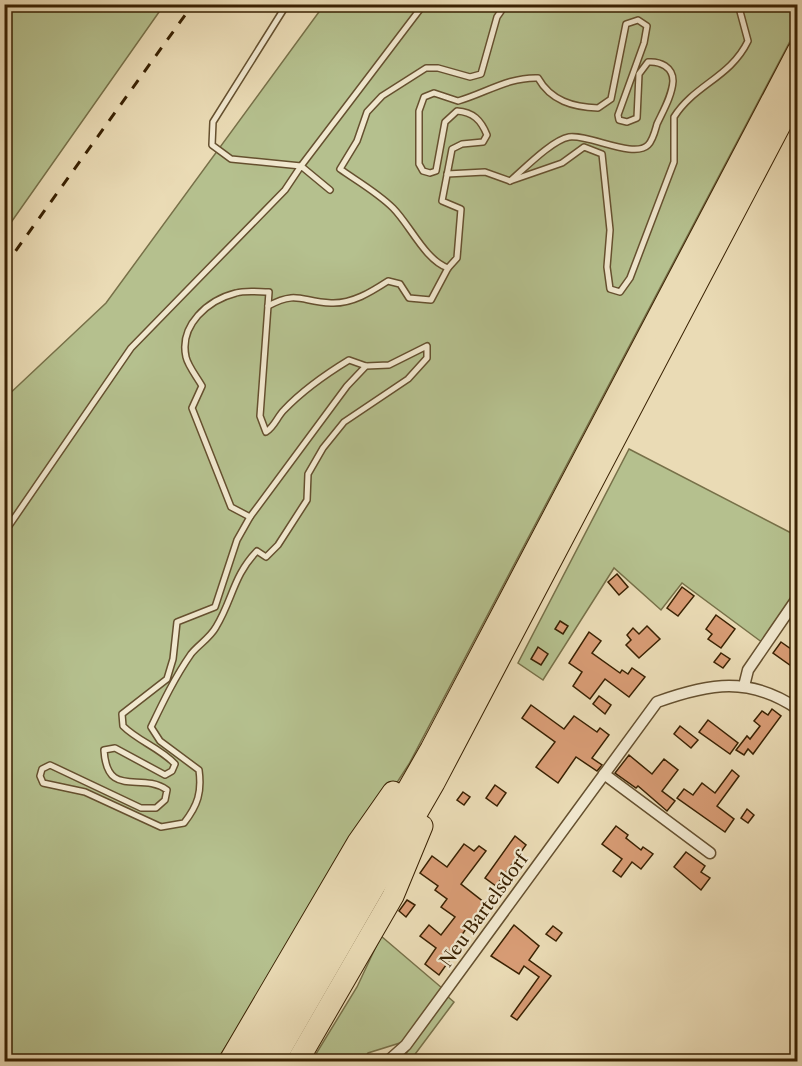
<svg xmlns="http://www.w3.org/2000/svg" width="802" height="1066" font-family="'Libre Caslon Text',serif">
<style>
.green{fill:#b5c08e;stroke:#777048;stroke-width:1.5}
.building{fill:#d89c75;stroke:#392102;stroke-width:1.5}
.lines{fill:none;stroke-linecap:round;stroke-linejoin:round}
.lane-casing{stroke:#65502f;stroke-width:8}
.street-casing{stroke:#65502f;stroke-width:13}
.highway-casing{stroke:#392102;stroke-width:23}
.lane{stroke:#f1e8cf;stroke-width:5}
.street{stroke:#f1e8cf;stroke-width:10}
.highway{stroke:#eadbb5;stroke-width:21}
.rail{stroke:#392102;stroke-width:3;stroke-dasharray:10 10;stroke-linecap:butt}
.labels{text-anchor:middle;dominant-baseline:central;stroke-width:4.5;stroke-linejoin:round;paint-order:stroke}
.street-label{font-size:18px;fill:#392102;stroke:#f1e8cf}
</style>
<rect width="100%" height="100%" fill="#eadbb5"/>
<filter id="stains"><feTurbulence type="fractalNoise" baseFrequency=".00333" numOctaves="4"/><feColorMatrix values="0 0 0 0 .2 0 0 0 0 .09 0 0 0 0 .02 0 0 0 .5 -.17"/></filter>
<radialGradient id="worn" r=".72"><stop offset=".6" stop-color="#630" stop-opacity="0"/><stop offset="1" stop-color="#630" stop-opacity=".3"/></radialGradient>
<g class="green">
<path d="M4 5H164L5 231H4Z"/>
<path d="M324 5H797V28L409 764 219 1057 215 1062H5V398L106 303Z"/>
<path d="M629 449 797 536V589L763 643 682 583 661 610 614 568 543 680 518 663Z"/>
<path d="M381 936 442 988 403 1042 368 1053 363 1061 311 1062 357 987Z"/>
<path d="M447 996 454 1002 410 1061 400 1062Z"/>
</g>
<g class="building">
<path d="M617 574 628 587 619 595 608 582Z"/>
<path d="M682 587 694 596 678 616 667 608Z"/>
<path d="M716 615 735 629 721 648 708 639 712 634 706 629Z"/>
<path d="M560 621 568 626 563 634 555 629Z"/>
<path d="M647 626 660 639 639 658 626 645 631 640 627 635 633 628 639 634Z"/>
<path d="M589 632 601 641 592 653 620 673 622 670 628 674 632 668 645 677 629 697 605 679 590 699 573 686 582 672 569 663Z"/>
<path d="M781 642 798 654V663L794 668 773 653Z"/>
<path d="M538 647 548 654 541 665 531 659Z"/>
<path d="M721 653 730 659 723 668 714 662Z"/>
<path d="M599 696 611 705 605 714 593 704Z"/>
<path d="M531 705 564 729 574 716 597 732 600 728 609 735 592 758 602 765 597 771 576 757 558 783 536 767 555 742 522 718Z"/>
<path d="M772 709 781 716 753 754 748 749 744 755 736 750 747 736 750 739 760 726 754 721 762 711 768 715Z"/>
<path d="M708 720 738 743 730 754 699 732Z"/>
<path d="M680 726 698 740 691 748 674 734Z"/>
<path d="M629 755 652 774 664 759 678 770 662 791 675 801 667 811 638 786 636 788 615 773Z"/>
<path d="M732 770 739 776 717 806 734 819 725 832 677 798 684 789 693 795 702 783 715 793Z"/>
<path d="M495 785 506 793 497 806 486 798Z"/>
<path d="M463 792 470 797 464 805 457 800Z"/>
<path d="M747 809 754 815 748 823 741 818Z"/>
<path d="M616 826 628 835 626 838 641 850 643 847 653 854 641 869 632 862 621 877 613 871 622 859 602 844Z"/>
<path d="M515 836 526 845 496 886 485 878Z"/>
<path d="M464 844 474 851 479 846 486 851 461 884 485 903 458 940 465 945 459 953 456 951 439 975 425 964 436 948 420 936 429 925 441 935 455 917 441 907 447 899 435 890 438 886 420 873 432 856 447 867Z"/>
<path d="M686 852 705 866 701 872 710 878 701 890 674 867Z"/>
<path d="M407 900 415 905 406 917 399 911Z"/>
<path d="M514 925 539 946 529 960 551 976 517 1020 511 1016 539 977 524 966 519 974 491 956Z"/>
<path d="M553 926 562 933 556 941 546 934Z"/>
</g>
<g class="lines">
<g class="lane-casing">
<g id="lane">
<path d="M287 4 213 122 212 145 231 159 301 166 424 4"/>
<path d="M506 4 497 17 481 74 470 77 438 68H426L382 96 367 112 357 141 340 169C357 181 378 193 393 208 410 225 425 260 448 268L457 258 461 209 442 201 452 149 462 144 483 142 487 135C481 120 473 112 457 111L445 122 436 171 430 173 423 171 419 164V111L424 97 434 93 458 101C486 93 508 77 538 78 551 101 573 107 598 108L611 99 626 24 638 20 647 26 644 43 618 115 619 120 627 122 637 118 639 74 648 62C660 61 673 67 673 81 672 96 663 111 657 124 655 131 653 140 648 145 634 159 589 134 569 137 552 140 524 169 510 181"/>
<path d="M447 174 485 172 510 181 562 163 584 147 602 154 610 230 607 267 610 289 620 292 630 278 674 162V117C695 84 730 78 748 41L738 4"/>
<path d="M268 306C298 290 301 302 331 303 352 304 371 292 388 281L400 284 409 298 431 300 448 268"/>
<path d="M427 346V358L408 379 344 422 323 448 308 474 307 500 278 545 266 557 257 551C233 576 233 599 216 627 210 638 198 645 191 654 175 677 163 702 151 727L160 741 199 770C202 792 198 805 184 823L161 827 85 792 43 783 40 776 42 769 50 765 141 808H156L165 800 167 790C141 771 107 800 104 750L115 748 165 775 172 771 175 764C160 748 138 741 123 726L122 714 167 679 173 659 177 622 215 607 237 540 250 517 347 386 366 366 389 365Z"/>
<path d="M250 517 231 507 192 408 202 386C197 377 188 366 186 357 179 325 208 300 236 293 246 290 259 292 269 292L260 416 266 432C275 426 277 417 284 410 303 390 326 374 349 360L366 366"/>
<path d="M4 533 131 348 285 190 301 166 330 190"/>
</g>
</g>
<g class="street-casing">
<g id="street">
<path d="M744 686 748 670 798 597"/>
<path d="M604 774 710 853"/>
<path d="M387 1062 406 1045 657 702C710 683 749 676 798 709"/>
</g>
</g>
<g class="highway-casing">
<g id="highway">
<path d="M229 1062 358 842 393 792"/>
<path d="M252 1062 431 749 798 51"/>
<path d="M273 1062 434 783 798 91"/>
<path d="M297 1062 393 896 422 826"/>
</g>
</g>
<use href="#lane" class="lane"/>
<use href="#street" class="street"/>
<use href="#highway" class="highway"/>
<path class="rail" d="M4 267 193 4"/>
</g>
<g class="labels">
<g class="street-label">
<text transform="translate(484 910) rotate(-54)">Neu Bartelsdorf</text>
</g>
</g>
<rect width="802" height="1066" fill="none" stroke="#eadbb5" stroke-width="24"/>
<rect x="6" y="6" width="790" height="1054" fill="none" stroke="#392102" stroke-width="3"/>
<rect x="12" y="12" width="778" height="1042" fill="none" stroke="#392102" stroke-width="1.5"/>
<rect width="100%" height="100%" filter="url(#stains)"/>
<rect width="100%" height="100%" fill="url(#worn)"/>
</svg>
